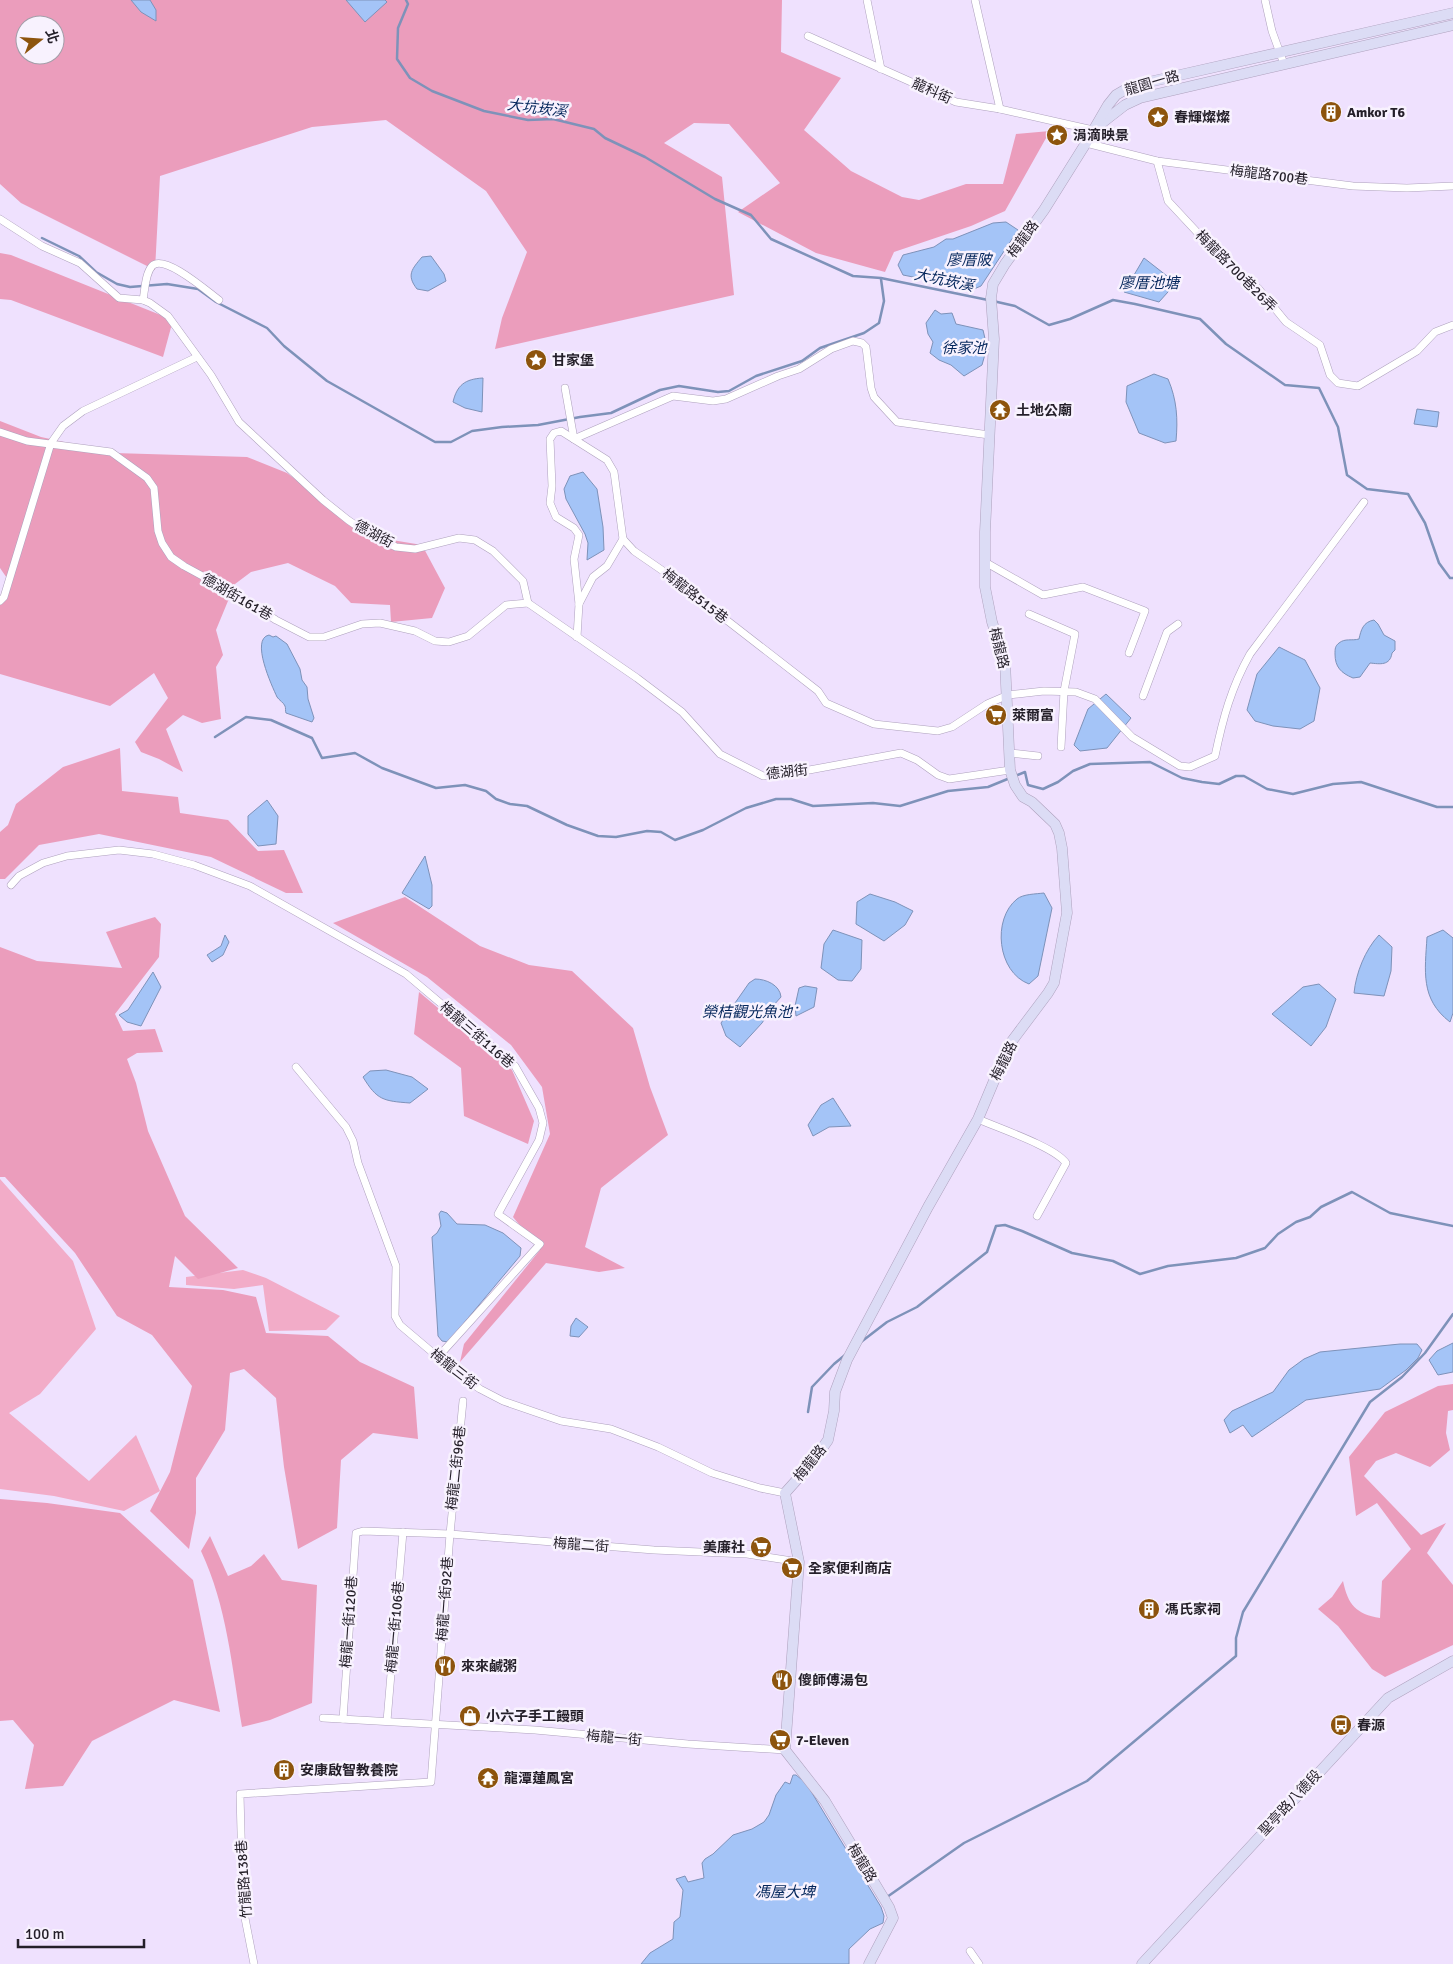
<svg xmlns="http://www.w3.org/2000/svg" width="1453" height="1964" font-family="Signika,'Noto Sans TC',sans-serif">
<style>
.green{fill:#f2acc8}
.forest{fill:#eb9dbc;fill-rule:evenodd}
.water{fill:#a4c4f7;stroke:#7e92b9}
.lines{fill:none;stroke-linecap:round;stroke-linejoin:round}
.stream{stroke:#7e92b9;stroke-width:2.5}
.street-casing{stroke:#aea1bd;stroke-width:8}
.secondary-casing{stroke:#aea1bd;stroke-width:11}
.street{stroke:#fff;stroke-width:7}
.secondary{stroke:#dcdcf5;stroke-width:10}
.labels{text-anchor:middle;dominant-baseline:central;stroke-width:5;stroke-linejoin:round;paint-order:stroke}
.street-label{font-size:14px;fill:#241f29;stroke:#f8f2fe}
.poi-label{font-size:14px;font-weight:bold;fill:#241f29;stroke:#f8f2fe;text-anchor:start}
.water-label{font-size:15px;font-style:italic;fill:#03255b;stroke:#f8f2fe}
</style>
<rect width="100%" height="100%" fill="#efe1fe"/>
<g class="green">
<path d="M0 1179 73 1261 96 1329 40 1394 9 1413 89 1481 136 1435 160 1491 124 1511 54 1496 0 1489Z"/>
<path d="M243 1270 266 1278 340 1316 326 1330 269 1331 263 1285 234 1289 186 1285V1277Z"/>
</g>
<g class="forest">
<path d="M0 0H782L781 52 841 78 804 130 851 171 902 197 919 200 966 184H1003L1016 134 1050 131 1005 211 971 226 894 252 885 272 816 253 738 212 780 183 729 124 694 123 664 143 722 177 734 295 495 349 502 318 527 252 486 191 386 120 312 127 160 176 155 270 21 203 0 184ZM25 25H55V55H25Z"/>
<path d="M0 253 11 255 173 320 163 357 11 300 0 299Z"/>
<path d="M0 421 41 437 114 453 247 457 287 473 374 537 422 545 445 588 432 618 391 622 390 605 351 603 335 586 288 563 251 572 235 584 216 630 223 655 216 667 221 719 202 723 183 715 166 729 183 772 159 759 141 752 135 742 168 698 154 673 110 706 0 674V601L11 584 0 568Z"/>
<path d="M120 748 122 791 178 797 180 813 228 820 258 851 284 850 303 893H286L211 857 99 834 39 845 5 879H0V832L8 825 16 804 63 767Z"/>
<path d="M405 897 480 946 529 965 572 971 633 1028 650 1087 668 1135 601 1188 585 1247 625 1268 599 1272 546 1263 460 1362 464 1344 540 1250 513 1217 550 1134 542 1087 511 1045 427 977 333 923Z"/>
<path d="M155 917 161 924 159 957 115 1014 123 1031 155 1029 163 1052 137 1053 127 1059 136 1083 148 1131 185 1216 238 1268 198 1279 175 1256 169 1287 223 1290 256 1297 266 1333 328 1336 360 1362 414 1387 418 1439 373 1433 341 1460 337 1528 298 1549 284 1467 276 1398 244 1369 230 1373 225 1430 196 1478V1513L189 1549 150 1511 170 1472 192 1386 152 1335 117 1316 75 1253 5 1177H0V947L37 961 122 968 106 932Z"/>
<path d="M419 992 512 1070 534 1121 528 1144 464 1116 461 1068 414 1034Z"/>
<path d="M1453 1384V1410L1448 1411 1446 1433 1450 1450 1430 1467 1396 1453 1376 1461 1364 1476 1421 1535 1446 1523 1427 1553 1453 1585V1645L1385 1677 1372 1669 1338 1626 1318 1609 1332 1597 1343 1581C1348 1605 1356 1614 1380 1618L1382 1581 1411 1549 1377 1503 1356 1516 1349 1457 1385 1412 1438 1386Z"/>
<path d="M0 1499 47 1503 120 1513 193 1580 220 1712 174 1700 92 1741 63 1786 25 1789 34 1745 13 1720 0 1721Z"/>
<path d="M210 1536 228 1576 251 1566 264 1554 282 1580 317 1585 312 1703 270 1720 242 1727C232 1667 227 1606 201 1551Z"/>
</g>
<g class="water">
<path d="M131 0H150L156 10V21L141 12Z"/>
<path d="M346 0H385L387 2 365 22Z"/>
<path d="M1006 222 1018 230 981 286 974 289 903 275 898 265 903 255 934 247 946 239H953L993 223Z"/>
<path d="M431 256 444 274 446 281 428 291 417 289C406 275 412 269 422 257Z"/>
<path d="M1144 258 1176 283 1159 302 1124 292Z"/>
<path d="M935 310 941 314 952 313 956 324 983 330 987 347 982 365 964 376 951 365 939 360 930 353 933 342 928 334 926 323Z"/>
<path d="M1154 374 1168 379C1177 400 1178 419 1176 441L1165 443 1139 433 1126 402 1127 386Z"/>
<path d="M483 378 482 412 465 408 453 402C457 385 465 379 483 378Z"/>
<path d="M1417 409 1439 412 1437 427 1414 424Z"/>
<path d="M583 472 597 489 603 527 604 550 587 560 588 543 585 534 566 499 564 489 570 476Z"/>
<path d="M1374 620 1378 624 1384 635 1395 641V650L1392 653C1390 666 1380 664 1370 663L1360 677 1353 678C1341 673 1335 667 1335 654 1335 649 1335 646 1339 643 1345 638 1352 641 1359 639 1361 630 1363 622 1374 620Z"/>
<path d="M269 635 273 637 276 636 287 644 300 669 302 680 307 687 308 699 314 718 312 722 286 713C285 711 286 708 285 706 284 703 279 700 277 697 272 686 250 639 269 635Z"/>
<path d="M1279 647 1305 660 1320 688 1314 721 1300 729 1273 726 1255 721 1247 710 1257 674Z"/>
<path d="M1106 694 1131 718 1107 748 1080 751 1074 745 1088 709Z"/>
<path d="M267 800 278 816 276 844 258 846 248 834V816Z"/>
<path d="M425 856 432 885V906L429 909 402 893Z"/>
<path d="M1044 893 1052 908 1038 976 1029 984C997 972 992 919 1017 899 1023 894 1036 894 1044 893Z"/>
<path d="M870 894 895 902 913 911 905 925 884 941 856 924 857 902Z"/>
<path d="M833 930 862 940 861 969 852 981 838 980 821 968 824 944Z"/>
<path d="M1443 930 1453 938V1013L1450 1022C1420 999 1425 971 1427 937Z"/>
<path d="M225 935 229 942 223 955 212 962 207 955 221 946Z"/>
<path d="M1379 935 1392 947 1391 971 1384 996 1354 993C1356 973 1365 950 1379 935Z"/>
<path d="M153 972 161 987 141 1026 127 1022 119 1015 128 1010Z"/>
<path d="M755 979C766 979 780 985 781 997L773 1006 762 1023 740 1047 726 1036 721 1023 749 983Z"/>
<path d="M1319 984 1336 999 1326 1027 1311 1046 1272 1014 1303 987Z"/>
<path d="M805 986 817 988 814 1007 796 1016 795 1006 799 988Z"/>
<path d="M386 1070 412 1077 428 1089 410 1103C383 1101 377 1100 363 1077L370 1071Z"/>
<path d="M833 1098 851 1126 829 1127 813 1136 808 1125 821 1105Z"/>
<path d="M441 1211 447 1213 457 1224 485 1225 503 1233 521 1248 520 1256 448 1342 442 1341 438 1336 432 1237 437 1233 441 1226 439 1214Z"/>
<path d="M576 1318 588 1327 579 1337 570 1336 571 1326Z"/>
<path d="M1453 1343V1372L1438 1375 1429 1360 1437 1351Z"/>
<path d="M1400 1344H1417L1422 1350 1418 1358 1406 1370 1380 1389 1306 1400 1252 1437 1243 1425 1230 1433 1224 1420 1232 1411 1273 1392 1289 1370 1304 1359 1320 1352Z"/>
<path d="M793 1775H796L806 1783 881 1907 884 1916 883 1923 870 1929 849 1949V1964H641L650 1953 673 1939 674 1922 680 1917 683 1890 676 1879 685 1876 688 1882 704 1878 702 1863 705 1859 713 1854 733 1835 752 1829 764 1822 769 1815 776 1795 785 1782 790 1784Z"/>
</g>
<g class="lines">
<g class="stream">
<path d="M406 0 408 4 398 28 397 59 410 78 432 91 484 111 528 120 553 119 594 129 605 138 645 157 715 199 751 215 771 239 853 276 881 278 988 300"/>
<path d="M42 238 79 256 96 272 117 284 130 287 167 284 198 289 216 302 267 328 284 346 327 381 435 442H451L472 431 502 427 538 425 580 417 611 413 660 390 679 386 718 392 729 391 756 376 802 361 820 348 864 333 879 323 884 301 881 279"/>
<path d="M993 301 1015 306 1049 325 1070 319 1113 300 1135 304 1200 319 1226 344 1285 385 1319 388 1338 427 1347 475 1367 489 1408 494 1425 523 1439 563 1450 578H1453"/>
<path d="M215 737 246 717 271 720 312 738 322 758 355 753 382 768 436 788 465 785 486 791 496 799 510 804 527 806 567 825 598 836 616 837 647 831 661 832 675 840 703 830 746 808 776 799H791L813 806 873 803 900 806 948 791 988 787 1010 778"/>
<path d="M1015 776 1025 772 1028 785 1043 789 1058 782 1073 771 1090 764 1150 762 1182 778 1202 782 1219 784 1236 776H1244L1267 789 1293 794 1333 784 1361 782 1437 807H1453"/>
<path d="M861 1342 887 1322 917 1307 987 1252 996 1226 1005 1225 1022 1231 1072 1253 1113 1261 1140 1274 1168 1266 1236 1258 1265 1248 1278 1234 1296 1222 1310 1217 1321 1207 1352 1192 1390 1213 1453 1226"/>
<path d="M808 1412 812 1387 834 1364 845 1355"/>
<path d="M887 1897 964 1843 1087 1781 1236 1656V1638L1243 1612 1370 1402 1402 1377 1425 1353 1453 1314"/>
</g>
<g class="street-casing">
<g id="street">
<path d="M867 0 881 69"/>
<path d="M975 0 1000 109"/>
<path d="M1265 0 1272 31 1284 64"/>
<path d="M808 36 956 102 1000 109 1093 130"/>
<path d="M1086 143 1157 161 1353 186 1407 188 1453 186"/>
<path d="M1157 161 1168 201 1222 259 1258 288 1286 322 1320 345 1330 375 1338 383 1358 386 1417 351 1435 332 1453 325"/>
<path d="M0 219 42 246 80 263 119 298 143 300 150 303 168 316 211 375 239 422 323 500 348 520 370 535 396 547 415 549 459 538 475 540 493 551 523 581 528 603 637 678 682 712 720 754 763 776 793 773 901 753 917 760 938 775 949 779 1010 770"/>
<path d="M143 300C145 290 145 274 152 266 164 253 208 292 219 300"/>
<path d="M565 388 574 439 673 396 713 401 726 399 778 376 799 369 831 349 853 341 862 343 866 347 871 388 874 397 897 422 989 435"/>
<path d="M0 432 27 441 111 452 147 478 154 488 158 531 162 543 171 557 184 566 230 591 276 620 309 637H324L362 624 380 623 415 631 435 641 449 642 468 636 506 605 528 603"/>
<path d="M985 562 1043 595 1083 587 1145 611 1129 653"/>
<path d="M0 601 4 597 51 443 63 426 83 411 197 357"/>
<path d="M579 604 593 577 607 566 623 539"/>
<path d="M1029 614 1075 634 1064 691 1061 747"/>
<path d="M577 637 579 604 574 559 579 535 574 528 556 517 550 503 552 486 550 439 554 433 561 431 607 460 614 472 623 539 634 551 666 573 818 691 826 703 874 724 938 731 952 727 987 704 1008 695 1044 691 1076 692 1095 699 1132 737 1180 766 1190 767 1215 756C1223 718 1231 688 1250 654L1364 502"/>
<path d="M1143 696 1167 632 1178 624"/>
<path d="M1010 753 1038 756"/>
<path d="M11 885 19 876 43 863 67 856 119 850 153 854 194 865 250 886 406 974 515 1066 539 1108 543 1123 539 1140 498 1214 540 1244 438 1357"/>
<path d="M296 1067 346 1127 353 1141 358 1163 396 1266 395 1316 400 1325 458 1374 480 1389 503 1401 561 1421 611 1429 658 1447 712 1473 760 1488 785 1493"/>
<path d="M978 1119C998 1128 1055 1147 1066 1163L1037 1216"/>
<path d="M323 1718 535 1730 688 1744 785 1750"/>
<path d="M343 1719 356 1533 363 1531 450 1534 654 1550 747 1554 799 1562"/>
<path d="M387 1721 403 1532"/>
<path d="M970 1951 979 1964"/>
<path d="M254 1964 243 1908 240 1794 431 1782 450 1534 463 1401"/>
</g>
</g>
<g class="secondary-casing">
<g id="secondary">
<path d="M1098 126 1125 105 1140 98 1453 25"/>
<path d="M869 1964 893 1918 889 1907 825 1801 785 1750 799 1562 785 1493 811 1464 828 1440 834 1411 835 1392 847 1360 928 1207 978 1119 1009 1045 1048 993 1054 983 1067 913 1062 848 1059 833 1055 824 1032 802 1023 797 1015 785 1010 770 1005 662 992 622 985 587V532L994 339 991 298 993 284 1005 264 1044 210 1086 143 1108 105 1116 95 1128 88 1149 82 1453 13"/>
<path d="M1142 1964 1388 1698 1453 1661"/>
</g>
</g>
<use href="#street" class="street"/>
<use href="#secondary" class="secondary"/>
</g>
<defs>
<g id="building-disc" transform="scale(1.125)"><circle r="9.5" fill="#8d540d" stroke="#f8f2fe"/><path d="M-4-6H4V6H1V3H-1V6H-4ZM-2.5-4.3h1.7v1.8h-1.7ZM.8-4.3h1.7v1.8H.8ZM-2.5-1h1.7V.8h-1.7ZM.8-1h1.7V.8H.8Z" fill="#fff"/></g>
<g id="sight-disc" transform="scale(1.125)"><circle r="9.5" fill="#8d540d" stroke="#f8f2fe"/><path d="M0-6L1.8-2.2L6-1.7L2.9 1.2L3.7 5.4L0 3.3L-3.7 5.4L-2.9 1.2L-6-1.7L-1.8-2.2Z" fill="#fff"/></g>
<g id="temple-disc" transform="scale(1.125)"><circle r="9.5" fill="#8d540d" stroke="#f8f2fe"/><path d="M0-6L5-2H3V0L6.5 2.5H4V6H1.5V3h-3V6H-4V2.5H-6.5L-3 0V-2H-5Z" fill="#fff"/></g>
<g id="supermarket-disc" transform="scale(1.125)"><circle r="9.5" fill="#8d540d" stroke="#f8f2fe"/><path d="M-6-5.5h2.5l.6 2H6L4.5 2H-2.5L-4.4-4H-6ZM-1.5 3.2a1.3 1.3 0 1 0 .1 0ZM3 3.2a1.3 1.3 0 1 0 .1 0Z" fill="#fff"/></g>
<g id="restaurant-disc" transform="scale(1.125)"><circle r="9.5" fill="#8d540d" stroke="#f8f2fe"/><path d="M-5-6h1v4h1v-4h1v4h1v-4h1v5L-1.5 .5V6h-2V.5L-5-1ZM5-6V6H3V1.5H1.5Q1.5-4 5-6Z" fill="#fff"/></g>
<g id="shop-disc" transform="scale(1.125)"><circle r="9.5" fill="#8d540d" stroke="#f8f2fe"/><path d="M-5-2.5h2.3a2.7 3.5 0 0 1 5.4 0H5L5.5 6h-11ZM-1.5-2.5h3a1.5 2.3 0 0 0-3 0Z" fill="#fff"/></g>
<g id="bus-disc" transform="scale(1.125)"><circle r="9.5" fill="#8d540d" stroke="#f8f2fe"/><path d="M-5-6H5V4H4V6H2V4H-2V6H-4V4H-5ZM-3.5-4V0h7V-4ZM-3.5 1.2v1.5H-2V1.2ZM2 1.2v1.5H3.5V1.2Z" fill="#fff"/></g>
</defs>
<g fill-rule="evenodd">
<use href="#building-disc" x="1331" y="112"/>
<use href="#sight-disc" x="1158" y="117"/>
<use href="#sight-disc" x="1057" y="135"/>
<use href="#sight-disc" x="536" y="360"/>
<use href="#temple-disc" x="1000" y="410"/>
<use href="#supermarket-disc" x="996" y="715"/>
<use href="#supermarket-disc" x="761" y="1547"/>
<use href="#supermarket-disc" x="792" y="1568"/>
<use href="#building-disc" x="1149" y="1609"/>
<use href="#restaurant-disc" x="445" y="1666"/>
<use href="#restaurant-disc" x="782" y="1680"/>
<use href="#shop-disc" x="470" y="1716"/>
<use href="#bus-disc" x="1341" y="1725"/>
<use href="#supermarket-disc" x="780" y="1740"/>
<use href="#building-disc" x="284" y="1770"/>
<use href="#temple-disc" x="488" y="1778"/>
</g>
<g class="labels">
<g class="street-label">
<text transform="translate(1152 83) rotate(-16)">龍園一路</text>
<text transform="translate(932 91) rotate(24)">龍科街</text>
<text transform="translate(1269 175) rotate(7)">梅龍路700巷</text>
<text transform="translate(1023 239) rotate(-54)">梅龍路</text>
<text transform="translate(1236 271) rotate(45)">梅龍路700巷26弄</text>
<text transform="translate(374 534) rotate(28)">德湖街</text>
<text transform="translate(695 596) rotate(38)">梅龍路515巷</text>
<text transform="translate(237 597) rotate(30)">德湖街161巷</text>
<text transform="translate(999 648) rotate(76)">梅龍路</text>
<text transform="translate(787 772) rotate(-6)">德湖街</text>
<text transform="translate(477 1035) rotate(41)">梅龍三街116巷</text>
<text transform="translate(1004 1061) rotate(-64)">梅龍路</text>
<text transform="translate(454 1369) rotate(38)">梅龍三街</text>
<text transform="translate(810 1463) rotate(-51)">梅龍路</text>
<text transform="translate(456 1468) rotate(-84)">梅龍二街96巷</text>
<text transform="translate(581 1545) rotate(4)">梅龍二街</text>
<text transform="translate(445 1599) rotate(-86)">梅龍一街92巷</text>
<text transform="translate(349 1622) rotate(-86)">梅龍一街120巷</text>
<text transform="translate(395 1627) rotate(-85)">梅龍一街106巷</text>
<text transform="translate(614 1738) rotate(5)">梅龍一街</text>
<text transform="translate(1290 1803) rotate(-47)">聖亭路八德段</text>
<text transform="translate(862 1863) rotate(59)">梅龍路</text>
<text transform="translate(244 1879) rotate(-94)">竹龍路138巷</text>
</g>
<g class="poi-label">
<text x="1347" y="112">Amkor T6</text>
<text x="1174" y="117">春輝燦燦</text>
<text x="1073" y="135">涓滴映景</text>
<text x="552" y="360">甘家堡</text>
<text x="1016" y="410">土地公廟</text>
<text x="1012" y="715">萊爾富</text>
<text x="745" y="1547" text-anchor="end">美廉社</text>
<text x="808" y="1568">全家便利商店</text>
<text x="1165" y="1609">馮氏家祠</text>
<text x="461" y="1666">來來鹹粥</text>
<text x="798" y="1680">傻師傅湯包</text>
<text x="486" y="1716">小六子手工饅頭</text>
<text x="1357" y="1725">春源</text>
<text x="796" y="1740">7-Eleven</text>
<text x="300" y="1770">安康啟智教養院</text>
<text x="504" y="1778">龍潭蓮鳳宮</text>
</g>
<g class="water-label">
<text transform="translate(537 108) rotate(7)">大坑崁溪</text>
<text x="969" y="260">廖厝陂</text>
<text transform="translate(944 280) rotate(12)">大坑崁溪</text>
<text x="1149" y="283">廖厝池塘</text>
<text x="964" y="348">徐家池</text>
<text x="750" y="1012">榮桔觀光魚池˙</text>
<text x="785" y="1892">馮屋大埤</text>
</g>
</g>
<g transform="translate(40 40) rotate(73)"><circle r="24" fill="#f8f2fe" stroke="#a39ea9"/>
<path d="M0-4L9 19L0 12L-9 19Z" fill="#8d540d"/>
<text y="-8" font-size="14" font-weight="bold" text-anchor="middle" fill="#241f29">北</text>
</g>
<path d="M18 1939v8h126v-8" fill="none" stroke="#241f29" stroke-width="2.5"/>
<text x="25" y="1939" font-size="15" fill="#241f29" stroke="#f8f2fe" stroke-width="4" paint-order="stroke">100 m</text>
</svg>
